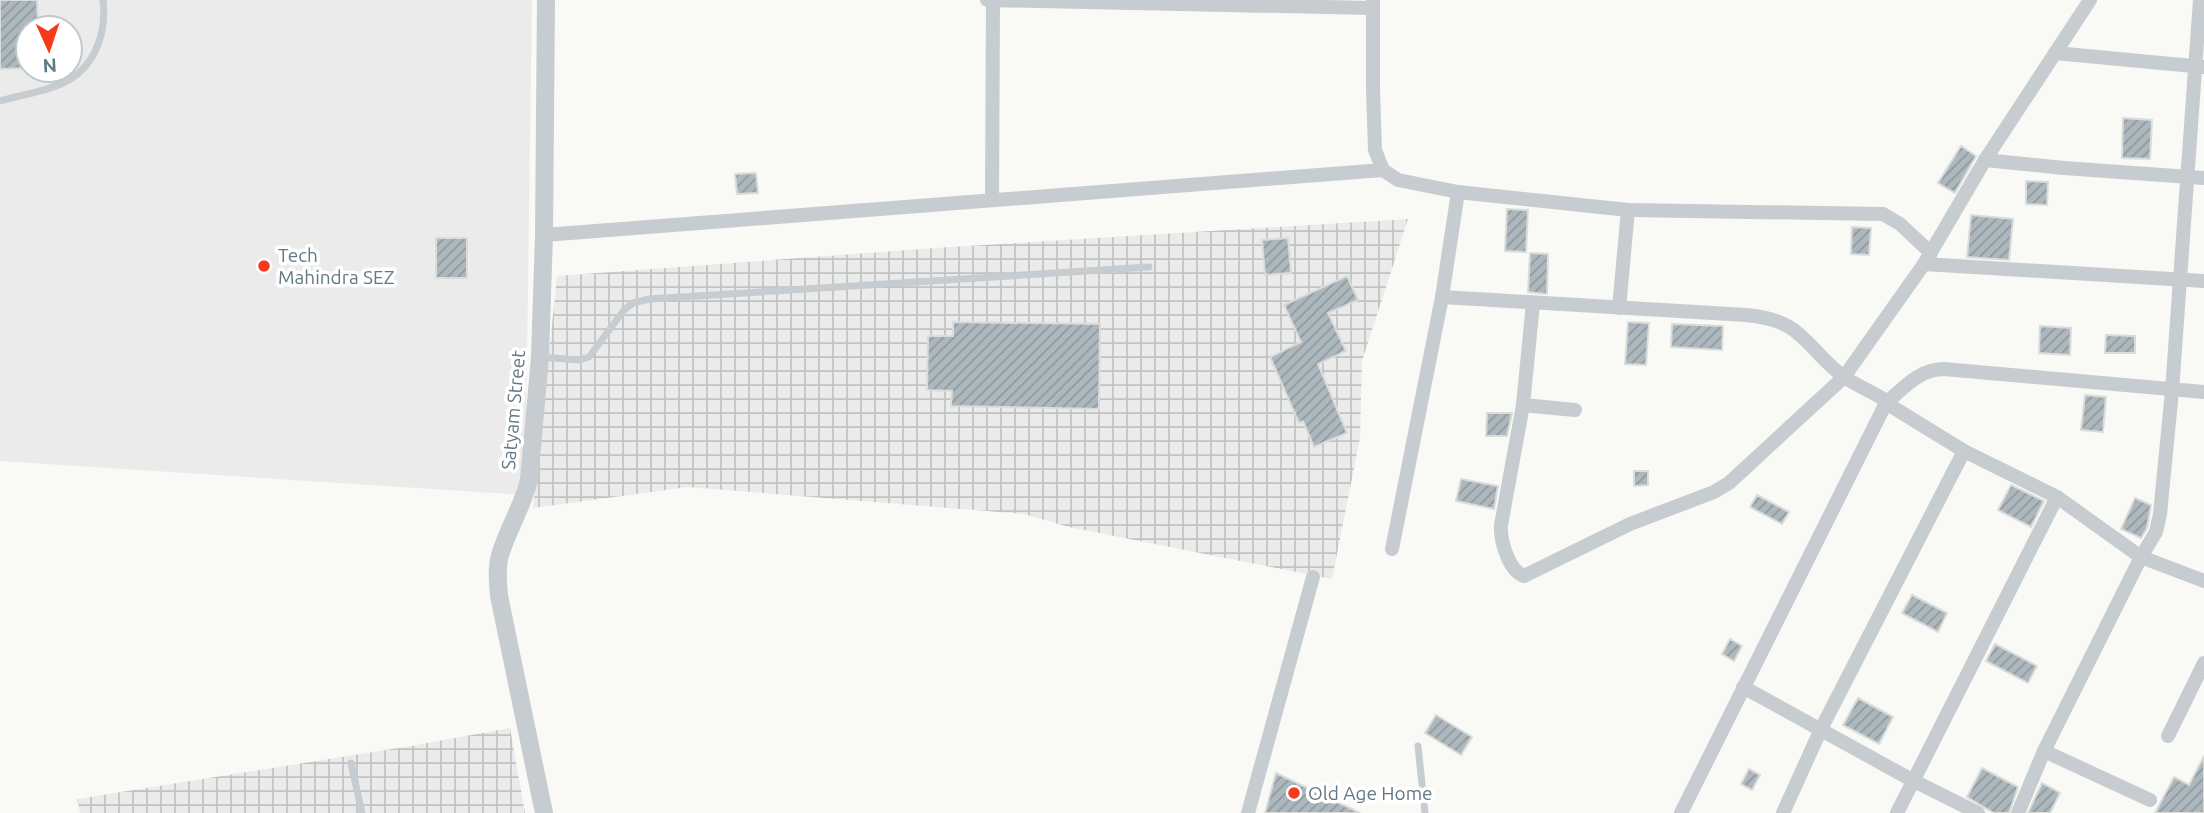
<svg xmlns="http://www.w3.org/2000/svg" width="2204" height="813" font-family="Ubuntu,sans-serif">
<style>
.built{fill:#eaebea;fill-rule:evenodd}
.industrial{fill:url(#industrial-grid)}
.building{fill:url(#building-hatch);stroke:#dbdbd9;stroke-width:2}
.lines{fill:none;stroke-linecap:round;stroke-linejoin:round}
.service{stroke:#c6cccf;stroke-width:7}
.minor{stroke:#c6cccf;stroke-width:14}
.tertiary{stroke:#c6cccf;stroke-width:18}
.poi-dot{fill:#f53a1a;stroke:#fff;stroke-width:2.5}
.labels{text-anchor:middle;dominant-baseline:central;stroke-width:7;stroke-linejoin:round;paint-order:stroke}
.poi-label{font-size:19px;fill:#617885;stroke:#fff;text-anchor:start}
.street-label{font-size:19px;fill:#617885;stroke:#fff}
</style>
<defs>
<pattern id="industrial-grid" width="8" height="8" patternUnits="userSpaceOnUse" patternTransform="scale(1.75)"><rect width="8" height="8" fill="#eaebea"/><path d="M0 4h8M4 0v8" fill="none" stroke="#c1c3c3"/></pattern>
<pattern id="building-hatch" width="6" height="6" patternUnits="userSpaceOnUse" patternTransform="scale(1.75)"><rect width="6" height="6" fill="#acb8bd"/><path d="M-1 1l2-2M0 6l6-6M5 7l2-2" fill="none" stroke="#8f9a9f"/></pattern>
</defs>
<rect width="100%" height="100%" fill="#f9f9f6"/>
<path class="built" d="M0 0H532L525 495 0 461ZM28 28H70V70H28Z"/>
<g class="industrial">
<path d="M1408 219 1362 361 1360 438 1332 579 1069 527 1024 514 688 487 533 508 557 276 935 248Z"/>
<path d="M510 728 525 813H80L77 799 411 746Z"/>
</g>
<g class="building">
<path d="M0 0H37L38 28H28V68L0 69Z"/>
<path d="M2123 118 2152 120 2150 159 2122 158Z"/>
<path d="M1961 146 1976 156 1955 193 1938 183Z"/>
<path d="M756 173 758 193 737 194 735 174Z"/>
<path d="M2026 181 2048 182 2047 205 2026 204Z"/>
<path d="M1507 209 1528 210 1526 252 1505 251Z"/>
<path d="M1971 215 2013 219 2009 260 1967 257Z"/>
<path d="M1852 227 1871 228 1869 255 1851 254Z"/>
<rect x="436" y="238" width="31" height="40"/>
<path d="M1288 238 1291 273 1265 275 1262 240Z"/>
<path d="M1530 253 1548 254 1547 294 1528 292Z"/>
<path d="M1347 276 1358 300 1328 313 1346 351 1318 364 1347 433 1314 447 1303 421 1299 423 1270 357 1301 342 1284 305Z"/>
<path d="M953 322 1100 324 1099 409 951 406 952 391 927 390 928 336H953Z"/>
<path d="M1628 322 1649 323 1646 365 1625 364Z"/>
<path d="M1672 324 1723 326 1722 350 1671 347Z"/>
<path d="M2040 326 2071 328 2070 355 2039 353Z"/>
<path d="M2106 335 2135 336V353H2105Z"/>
<path d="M2085 395 2106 397 2103 432 2081 430Z"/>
<path d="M1487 413H1512L1507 436H1486Z"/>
<path d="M1634 471H1648V485L1634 486Z"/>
<path d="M1461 479 1498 486 1494 509 1456 501Z"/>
<path d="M2011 485 2044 501 2031 527 1998 510Z"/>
<path d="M1757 495 1789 512 1782 524 1750 507Z"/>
<path d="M2135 498 2151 505 2147 528 2141 538 2121 529Z"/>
<path d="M1912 595 1947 613 1938 632 1902 613Z"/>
<path d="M1730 639 1742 646 1734 661 1722 654Z"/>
<path d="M1995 644 2037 666 2028 683 1986 661Z"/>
<path d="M1858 698 1893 717 1879 744 1843 725Z"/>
<path d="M1436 715 1472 737 1461 755 1425 733Z"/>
<path d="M2204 756V813H2155L2174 777 2189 785Z"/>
<path d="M1982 768 2018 787 2009 813H1994L1967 797Z"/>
<path d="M1749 769 1760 775 1752 790 1741 784Z"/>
<path d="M1276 773 1360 813H1265Z"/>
<path d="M2042 783 2060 793 2050 813H2028Z"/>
</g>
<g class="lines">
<g class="service">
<path d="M0 101C20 95 44 92 63 83 95 68 107 33 103 0"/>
<path d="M540 357 579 360 589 357 624 310 633 303 649 299 1149 267"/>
<path d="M1418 746 1425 813"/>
<path d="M351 763 362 813"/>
</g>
<g class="minor">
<path d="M987 0 1373 8"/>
<path d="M1373 0V90L1375 150 1383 170 1398 180 1458 192 1628 210 1883 214 1900 224 1931 253"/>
<path d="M2055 53 2204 67"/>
<path d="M1985 160 2064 168 2204 178"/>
<path d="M992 200 993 0"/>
<path d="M544 235 1383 170"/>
<path d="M1924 264 2204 281"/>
<path d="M1442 297 1746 315C1805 320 1804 347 1844 377 1856 385 1870 391 1882 398L1886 403 1964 451 2057 497 2141 557 2204 581"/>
<path d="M1533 303 1523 405 1501 525C1500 541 1509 571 1524 576L1630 524 1714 492 1729 483 1844 377 1924 264 1985 160 2090 0"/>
<path d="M1619 308 1628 210"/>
<path d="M1523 405 1575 410"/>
<path d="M1392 549 1442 297 1458 192"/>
<path d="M1743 687 1912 780 1978 813"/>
<path d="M2168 736 2204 663"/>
<path d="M2044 751 2150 800"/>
<path d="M1248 813 1313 577"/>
<path d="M1681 813 1886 403C1904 388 1919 369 1944 369L2204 392"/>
<path d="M1783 813 1821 729 1964 451"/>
<path d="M1897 813 2057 497"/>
<path d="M2018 813 2044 751 2141 557 2156 532 2160 514 2172 391 2200 0"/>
</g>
<path class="tertiary" d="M544 813 499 596C498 582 496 566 501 552 509 527 523 505 529 480L540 357 544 235 546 0"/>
</g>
<g class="poi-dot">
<circle cx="264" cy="266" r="7"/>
<circle cx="1294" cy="793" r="7"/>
</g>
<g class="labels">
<g class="poi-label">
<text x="278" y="255">Tech<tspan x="278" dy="22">Mahindra SEZ</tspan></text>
<text x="1308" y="793">Old Age Home</text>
</g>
<g class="street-label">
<text transform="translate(513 410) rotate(-85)">Satyam Street</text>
</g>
</g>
<g transform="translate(49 49) rotate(177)"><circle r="33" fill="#ffffff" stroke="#c0c9ce" stroke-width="2"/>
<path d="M0-5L12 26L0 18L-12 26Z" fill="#f53a1a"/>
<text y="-10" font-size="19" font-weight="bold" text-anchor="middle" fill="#617885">N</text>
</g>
</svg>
